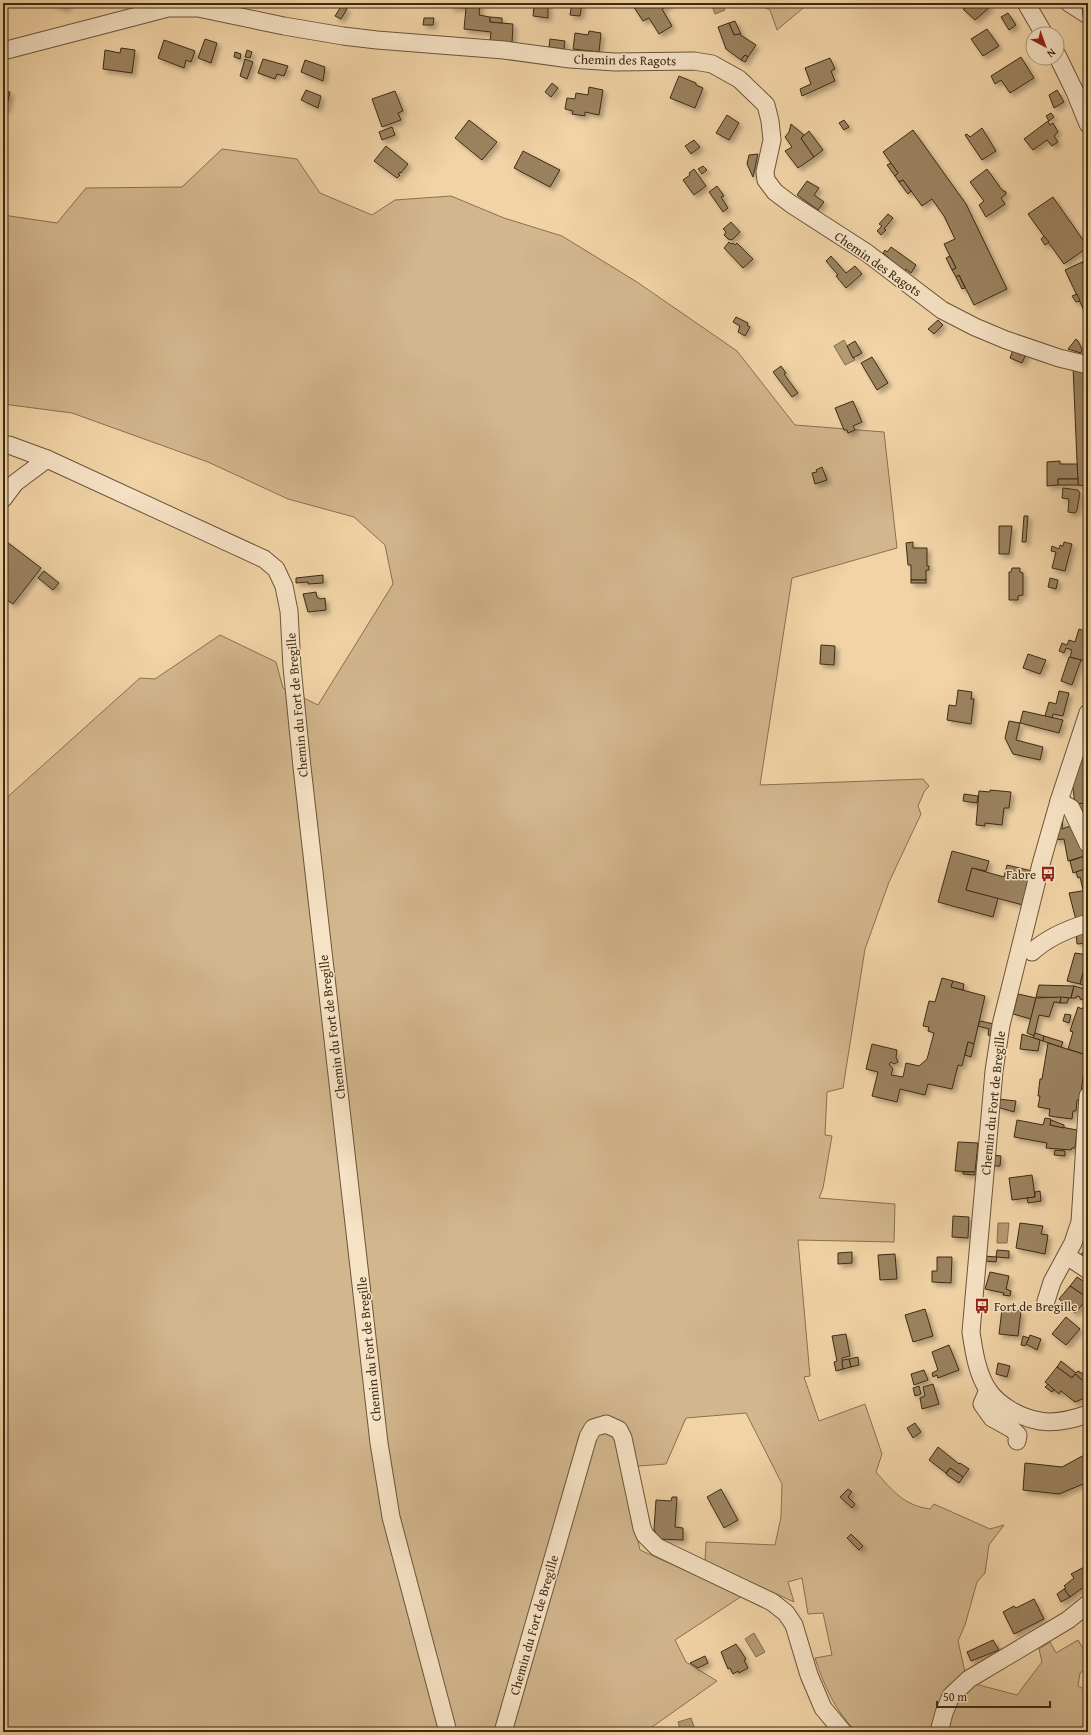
<svg xmlns="http://www.w3.org/2000/svg" width="1091" height="1735" font-family="'Gentium Book Plus',serif">
<style>
.green{fill:#d2b68d;stroke:#887050}
.water{fill:#b49a74;stroke:#846e4d}
.building{fill:#9b825f;stroke:#3d2b13;filter:url(#shadow)}
.lines{fill:none;stroke-linecap:round;stroke-linejoin:round}
.minor-casing{stroke:#6a5538;stroke-width:19}
.minor{stroke:#f6e2c5;stroke-width:17}
.rail-casing{stroke:#3d2b13;stroke-width:4.5}
.rail{stroke:#f6e2c5;stroke-width:3;stroke-dasharray:9;stroke-linecap:butt}
.labels{text-anchor:middle;dominant-baseline:central;stroke-width:3;stroke-linejoin:round;paint-order:stroke}
.street-label{font-size:13px;fill:#3d2b13;stroke:#f6e2c5}
.poi-label{font-size:13px;fill:#3d2b13;stroke:#f6e2c5;text-anchor:end}
</style>
<defs>
<filter id="shadow"><feDropShadow dx="3.5" dy="3.5" stdDeviation="2" flood-color="#0004"/></filter>
</defs>
<rect width="100%" height="100%" fill="#f1d3a6"/>
<filter id="stains"><feTurbulence type="fractalNoise" baseFrequency=".005" numOctaves="4"/><feColorMatrix values="0 0 0 0 .2 0 0 0 0 .09 0 0 0 0 .02 0 0 0 .5 -.17"/></filter>
<radialGradient id="worn" r=".72"><stop offset=".6" stop-color="#630" stop-opacity="0"/><stop offset="1" stop-color="#630" stop-opacity=".3"/></radialGradient>
<g class="green">
<path d="M756 3H809L777 30 770 10Z"/>
<path d="M222 149 297 159 320 193 372 215 395 200 451 196 504 218 562 236 637 282 737 351 795 425 884 432 897 548 792 578 760 785 923 779 929 786 924 792 918 806 921 814 889 882 865 949 843 1088 827 1092 825 1135 832 1136 823 1188 819 1198 895 1204 894 1242 798 1240 810 1376 804 1377 819 1421 865 1404 882 1454 876 1472C893 1491 903 1505 930 1509L934 1504 990 1529 1004 1525 989 1545 985 1573 977 1582 965 1625 958 1641 965 1672 942 1696 931 1732H856C835 1710 824 1686 815 1658L832 1655 823 1613 808 1614 802 1578 788 1582 794 1602 705 1561 706 1542 775 1545 781 1517 782 1484 746 1413 686 1418 666 1464 639 1466 622 1472 640 1550 742 1596 675 1640 686 1662 717 1681 645 1732H3V801L140 678 155 679 220 635 276 662 283 688 318 705 393 584 385 545 354 517 288 499 208 462 72 413 3 404V215L57 223 86 188 182 187Z"/>
<path d="M1078 1640 1088 1657V1668L1080 1673 1078 1686 1088 1691V1732H946C952 1710 956 1698 975 1684L1017 1695 1042 1662 1039 1649 1050 1642 1056 1653Z"/>
</g>
<g class="water">
<path d="M711 3H722L725 10 715 14Z"/>
<path d="M844 340 855 360 845 365 834 346Z"/>
<path d="M998 1223H1009L1007 1243H997Z"/>
<path d="M754 1633 765 1652 756 1657 745 1639Z"/>
<path d="M691 1718 696 1732H681L678 1722Z"/>
</g>
<g class="building">
<path d="M49 3H68L66 8Z"/>
<path d="M450 3H480L479 15 490 17V22L513 24 512 43 490 42 491 32 464 29 466 8 450 7Z"/>
<path d="M532 3H548V18L533 16 534 7H531Z"/>
<path d="M572 3H582L580 16 570 15Z"/>
<path d="M637 3H669L670 4 662 9 672 26 659 34 649 18 643 21 633 6Z"/>
<path d="M961 3H987L990 7 975 20 963 9 965 8Z"/>
<path d="M342 5 347 9 341 19 335 16Z"/>
<path d="M1008 13 1016 25 1009 30 1001 17Z"/>
<path d="M490 17 502 18V23L490 22Z"/>
<path d="M424 18H434L433 25H423Z"/>
<path d="M735 21 741 34 734 35 729 23Z"/>
<path d="M729 23 734 35 739 34 756 45 748 57 745 55 741 60 726 49 718 27Z"/>
<path d="M987 29 999 46 983 56 971 39Z"/>
<path d="M589 31 601 33 599 52 573 49 575 33 588 35Z"/>
<path d="M205 39 217 43 211 63 198 58Z"/>
<path d="M550 39 565 41 564 49 549 47Z"/>
<path d="M164 40 195 51 191 62 186 60 184 68 158 58Z"/>
<path d="M121 48 135 50 132 73 103 69 105 50 120 53Z"/>
<path d="M247 50 252 52 250 58 245 57Z"/>
<path d="M235 52 241 54 240 59 234 57Z"/>
<path d="M745 55 748 57 745 62 741 60Z"/>
<path d="M1021 57 1034 78 1010 93 1001 80 995 84 991 76Z"/>
<path d="M830 58 835 69 831 71 835 81 802 96 800 89 811 84 805 68Z"/>
<path d="M245 59 253 62 247 79 240 76Z"/>
<path d="M263 59 288 66 284 76 277 74 275 79 258 73Z"/>
<path d="M305 60 325 67 323 81 301 72Z"/>
<path d="M679 76 696 83V85L703 88 695 108 670 98Z"/>
<path d="M552 83 558 88 551 97 545 92Z"/>
<path d="M589 87 603 90 599 115 585 112V116L572 114 573 111 565 109 567 98 575 99 576 93 588 95Z"/>
<path d="M306 90 321 96 318 108 301 100Z"/>
<path d="M1057 90 1064 102 1054 108 1049 95Z"/>
<path d="M3 91 10 92 6 110 3 109Z"/>
<path d="M395 91 403 111 398 113 401 120 382 127 372 99Z"/>
<path d="M1051 113 1054 117 1049 121 1046 116Z"/>
<path d="M727 115 739 123 729 140 716 133Z"/>
<path d="M469 120 497 142 482 160 455 138Z"/>
<path d="M844 120 849 127 844 130 839 123Z"/>
<path d="M1048 121 1050 125 1053 123 1058 132 1054 136 1058 142 1052 146 1047 140 1033 150 1024 139Z"/>
<path d="M791 124 804 135 801 138 814 157 798 168 785 151 792 147 785 137 789 132Z"/>
<path d="M392 127 395 135 382 140 379 132Z"/>
<path d="M982 128 996 151 982 160 965 135 967 134 970 137Z"/>
<path d="M913 130 966 204 1007 289 974 305 959 275 956 277 952 270 956 268 944 244 955 239 944 216 932 199 922 206 903 180 899 182 895 176 898 173 883 152Z"/>
<path d="M809 131 823 150 814 157 801 138Z"/>
<path d="M694 140 700 147 691 154 685 146Z"/>
<path d="M386 146 408 164 401 173 400 172 398 174 400 175 397 178 374 161Z"/>
<path d="M523 151 560 170 550 187 514 168Z"/>
<path d="M758 154 753 177 747 164 749 155Z"/>
<path d="M891 163 898 173 895 176 887 165Z"/>
<path d="M703 166 707 170 702 174 698 169Z"/>
<path d="M694 169 706 186 694 195 683 180 690 175 689 173Z"/>
<path d="M987 169 1002 190 1006 192V194L1001 198 1005 204 986 217 979 205 984 201 970 182Z"/>
<path d="M903 180 911 191 908 194 899 182Z"/>
<path d="M807 181 819 188 814 195 824 202 818 210 797 195Z"/>
<path d="M717 186 724 196 721 197 728 208 723 212 709 192Z"/>
<path d="M1053 197 1088 247 1064 264 1028 214Z"/>
<path d="M888 214 893 218 884 229 886 230 881 235 877 231 882 226 879 224Z"/>
<path d="M731 222 740 232 732 240 728 239 724 235 726 232 723 229Z"/>
<path d="M1044 236 1049 242 1045 245 1041 239Z"/>
<path d="M729 242 731 244 733 243 735 245 737 243 753 259 743 268 724 248Z"/>
<path d="M891 247 916 265 911 273 906 269 902 274 886 262 889 258 883 253 885 250 887 252Z"/>
<path d="M831 256 846 273 855 266 862 274 846 288 836 276 838 275 826 261Z"/>
<path d="M950 256 956 268 952 270 946 258Z"/>
<path d="M1088 259V275L1082 262Z"/>
<path d="M1082 262 1088 275V319L1065 270Z"/>
<path d="M959 275 965 288 962 289 956 277Z"/>
<path d="M1077 294 1080 301 1076 302 1072 296Z"/>
<path d="M736 317 748 323 747 325 750 327 745 336 738 332 740 326 733 322Z"/>
<path d="M938 320 943 325 934 334 928 329Z"/>
<path d="M1076 339 1078 341 1082 349 1081 353 1068 349Z"/>
<path d="M855 341 862 353 853 358 847 346Z"/>
<path d="M1014 347 1027 352 1022 363 1010 358Z"/>
<path d="M872 357 888 383 877 390 861 363Z"/>
<path d="M781 366 786 373 784 374 798 393 792 397 773 372Z"/>
<path d="M1073 366 1086 370 1088 486 1078 485Z"/>
<path d="M853 401 862 422 853 426 855 430 848 433 847 430H844L835 408Z"/>
<path d="M1060 461V464H1077L1078 479H1058V485L1047 486V462Z"/>
<path d="M822 467 827 480 815 484 812 473 817 472 816 470Z"/>
<rect x="1058" y="479" width="20" height="6"/>
<path d="M1063 488 1078 490 1080 493 1077 510 1075 513 1068 512 1069 499 1062 498Z"/>
<path d="M1024 516H1028L1026 542H1022Z"/>
<path d="M999 526H1012L1009 554H999Z"/>
<path d="M3 539 41 568 13 604 3 597Z"/>
<path d="M913 542V548H927V566H929V570H926V580H911V565H908L906 543Z"/>
<path d="M1064 542 1072 544 1065 571 1052 568 1056 552 1051 551 1052 546 1059 549 1060 545 1063 546Z"/>
<path d="M1012 568H1020V572L1023 573V595L1018 596V600H1009V572H1011Z"/>
<path d="M44 571 59 583 53 590 38 578Z"/>
<path d="M323 575V583L308 584V582L296 583V578Z"/>
<path d="M1050 578 1058 580 1056 589 1048 587Z"/>
<rect x="911" y="580" width="15" height="3"/>
<path d="M316 592 317 597 320 599 325 598 326 610 308 612 303 594Z"/>
<path d="M1079 629 1088 632 1085 639 1088 642V662L1070 657 1072 650 1066 648 1064 653 1059 651 1062 643 1067 645 1069 640 1075 642Z"/>
<path d="M821 645 835 646 834 665 820 664Z"/>
<path d="M1028 654 1046 660 1040 674 1023 668Z"/>
<path d="M1069 657 1081 660 1072 685 1061 681Z"/>
<path d="M958 690 972 692 971 699H974L971 724 947 720 949 705 956 706Z"/>
<path d="M1059 691 1069 693 1063 716 1053 714 1052 718 1045 716 1049 702 1056 704Z"/>
<path d="M1023 711 1063 720 1059 733 1020 723Z"/>
<path d="M1009 721 1020 723 1016 740 1043 747 1040 760 1013 754 1005 738Z"/>
<path d="M1079 758 1088 761V769L1085 778 1088 803 1075 804 1072 781Z"/>
<path d="M990 790 1011 792 1009 808H1004L1002 825 985 823V826L976 825 979 791 990 792Z"/>
<path d="M964 794 978 796 977 803 963 801Z"/>
<path d="M1087 803 1088 811 1079 814 1075 804Z"/>
<path d="M1059 818H1063L1062 829 1073 825 1088 852V855L1068 861 1064 839 1054 840Z"/>
<path d="M952 851 989 861 986 871 972 868 966 890 998 898 993 917 938 902Z"/>
<path d="M1088 855V868L1073 873 1070 861Z"/>
<path d="M1007 865 1032 871 1023 905 966 890 972 868 1004 877Z"/>
<path d="M1088 868V890H1083L1080 877 1078 878 1076 872Z"/>
<path d="M1088 890V916L1076 920 1069 893Z"/>
<path d="M1088 927V943L1077 944 1076 931Z"/>
<path d="M1075 953 1088 955 1080 984 1067 981Z"/>
<path d="M1088 956V986L1080 984Z"/>
<path d="M942 978 953 981 951 987 985 996 974 1044 968 1042 962 1066 958 1065 952 1089 928 1084 925 1095 900 1089 897 1102 872 1096 878 1072 866 1069 872 1044 897 1050 896 1057 898 1062 894 1064 891 1062 889 1064 893 1069 891 1075 903 1077 906 1063 919 1066 927 1059 934 1033 928 1031 929 1027 923 1026 929 1001 935 1002Z"/>
<path d="M953 981 964 984 963 990 951 987Z"/>
<path d="M1039 985 1074 986 1071 998 1036 997Z"/>
<path d="M1074 986 1088 990V1001L1080 999V997L1077 996 1076 998H1071Z"/>
<path d="M1018 994 1036 998 1031 1019 1013 1014Z"/>
<path d="M1061 997 1060 1003 1054 1002 1049 1017 1039 1015 1034 1036 1027 1033 1036 998Z"/>
<path d="M1061 997 1069 998 1067 1003H1060Z"/>
<path d="M1087 1000 1088 1048 1086 1055 1068 1049 1073 1032 1070 1031 1078 1007 1082 1009Z"/>
<path d="M1065 1014 1071 1015 1069 1023 1063 1021Z"/>
<path d="M980 1021 994 1024 992 1036 988 1035 989 1029 978 1026Z"/>
<path d="M1035 1033 1044 1036 1043 1041 1033 1038Z"/>
<path d="M1022 1034 1040 1040 1038 1051 1020 1049Z"/>
<path d="M1044 1036 1063 1042 1061 1047 1043 1041Z"/>
<path d="M968 1042 974 1044 971 1057 965 1055Z"/>
<path d="M1048 1043 1086 1055 1080 1100H1077L1076 1111H1073L1072 1119 1049 1116 1050 1109 1038 1107 1040 1096H1038L1040 1079H1042Z"/>
<path d="M998 1099 1016 1101 1014 1112 997 1107Z"/>
<path d="M1045 1118 1051 1119 1050 1125 1077 1130 1075 1148H1072L1071 1150 1046 1148 1047 1143 1014 1137 1017 1120 1043 1125Z"/>
<path d="M1051 1120 1064 1125V1128L1050 1125Z"/>
<path d="M958 1142 978 1143 975 1172 955 1171Z"/>
<path d="M1055 1150 1065 1151V1156L1054 1155Z"/>
<path d="M993 1155 1001 1156 1000 1166H991Z"/>
<path d="M963 1172H975V1175L963 1174Z"/>
<path d="M1032 1175 1035 1197 1012 1200 1009 1178Z"/>
<path d="M1040 1191 1041 1201 1028 1203 1027 1198 1035 1197V1192Z"/>
<path d="M953 1216 969 1217 968 1238 952 1237Z"/>
<path d="M1020 1223 1043 1226 1041 1234 1048 1235 1045 1254 1016 1248Z"/>
<path d="M1087 1247 1088 1248V1263L1080 1256Z"/>
<path d="M997 1250 1009 1251V1258L996 1257Z"/>
<path d="M852 1252V1263L838 1264V1253Z"/>
<path d="M895 1254 897 1279 880 1280 878 1255Z"/>
<path d="M984 1256 997 1257 996 1262 984 1261Z"/>
<path d="M937 1257H952L951 1283 932 1282V1271H937Z"/>
<path d="M990 1272 1009 1276 1006 1289 1011 1291 1010 1296 1003 1295 1004 1293 985 1289Z"/>
<path d="M1077 1277 1088 1284V1298L1070 1286Z"/>
<path d="M1070 1286 1088 1298 1075 1313 1059 1299Z"/>
<path d="M925 1309 933 1336 913 1342 905 1315Z"/>
<path d="M1002 1309 1021 1311 1018 1336 999 1334Z"/>
<path d="M1066 1317 1080 1329 1066 1345 1052 1334Z"/>
<path d="M846 1334 850 1356 842 1358 843 1369 836 1371 834 1362 837 1361 832 1336Z"/>
<path d="M1030 1335 1041 1339 1037 1350 1026 1344Z"/>
<path d="M1023 1336 1029 1338 1025 1346 1021 1345Z"/>
<path d="M949 1345 959 1370 938 1378 937 1375 933 1377 932 1373 938 1370 932 1352Z"/>
<path d="M858 1357 859 1365 851 1367 849 1359Z"/>
<path d="M849 1359 851 1367 843 1369 842 1362 843 1360Z"/>
<path d="M1061 1361 1076 1373 1078 1371 1088 1377V1385L1075 1374 1072 1378 1057 1367Z"/>
<path d="M998 1363 1010 1366 1007 1377 996 1374Z"/>
<path d="M1057 1367 1072 1378 1075 1374 1088 1385 1087 1397 1075 1402 1061 1391 1059 1394 1045 1382Z"/>
<path d="M924 1370 928 1380 914 1385 911 1374Z"/>
<path d="M933 1384 939 1404 922 1409 920 1398 925 1396 923 1387Z"/>
<path d="M1048 1384 1054 1390 1052 1392 1045 1387Z"/>
<path d="M919 1386 921 1394 915 1396 913 1388Z"/>
<path d="M915 1423 921 1432 913 1438 907 1428Z"/>
<path d="M938 1447 959 1464 960 1463 969 1469 963 1477 950 1468 946 1473 929 1460Z"/>
<path d="M1088 1453V1482L1059 1494 1023 1490 1025 1463 1062 1467Z"/>
<path d="M950 1468 963 1477 959 1483 946 1474Z"/>
<path d="M721 1489 738 1520 724 1528 707 1497Z"/>
<path d="M848 1489 852 1492 848 1497 855 1504 852 1508 840 1497Z"/>
<path d="M672 1497H677L675 1527 683 1528V1540L658 1539 654 1529 656 1500 671 1501Z"/>
<path d="M851 1534 863 1546 859 1550 847 1538Z"/>
<path d="M1088 1565V1584L1070 1597 1064 1589 1066 1588 1064 1586 1074 1578 1071 1574Z"/>
<path d="M1064 1589 1070 1597 1061 1602 1057 1594Z"/>
<path d="M1034 1599 1044 1619 1014 1634 1003 1612 1014 1606 1016 1608Z"/>
<path d="M993 1640 999 1650 971 1661 967 1652Z"/>
<path d="M736 1644 746 1659 744 1660 748 1668 739 1673 738 1671 733 1674 730 1668 728 1669 721 1652Z"/>
<path d="M705 1656 708 1663 698 1668 690 1663Z"/>
</g>
<g class="lines">
<g class="minor-casing">
<g id="minor">
<path d="M1026 3 1044 34"/>
<path d="M1069 3 1088 15"/>
<path d="M3 51 168 8H198L284 26 343 36 377 40 504 50 570 59 615 62 694 61 712 64 739 79 766 105 770 121 772 140 765 172 766 180 775 192 791 204 867 253 942 310 975 327 1006 340 1059 358 1088 365"/>
<path d="M1057 55 1075 92 1088 124"/>
<path d="M3 446 9 445 47 459 15 483 3 499"/>
<path d="M47 459 264 559 276 569 284 586 289 611 292 667 302 767 379 1443 391 1517 448 1732"/>
<path d="M1088 713 1059 801 1041 864 1001 1025 994 1071 971 1332C974 1352 977 1373 988 1390 999 1406 1021 1418 1040 1421 1056 1424 1074 1419 1088 1414"/>
<path d="M1059 801 1071 808 1088 844"/>
<path d="M1032 952C1047 938 1068 929 1088 923"/>
<path d="M1067 1256 1088 1270"/>
<path d="M1046 1301 1052 1282 1073 1243 1080 1222 1088 1096"/>
<path d="M988 1390 982 1404 992 1418 1012 1429 1018 1435 1017 1441"/>
<path d="M503 1732 588 1437 593 1428 606 1424 619 1430 623 1438 642 1528 645 1535 657 1547 772 1602 786 1613 794 1625 809 1675 823 1708 843 1732"/>
<path d="M939 1732 944 1713 951 1696 969 1679 1068 1620 1088 1604"/>
</g>
</g>
<use href="#minor" class="minor"/>
<g class="rail-casing">
<path id="rail" d="M1083 3 1088 37"/>
</g>
<use href="#rail" class="rail"/>
</g>
<defs>
<g id="bus-bare" transform="scale(1.2)"><path d="M-5-6H5V4H4V6H2V4H-2V6H-4V4H-5ZM-3.5-4V0h7V-4ZM-3.5 1.2v1.5H-2V1.2ZM2 1.2v1.5H3.5V1.2Z" fill="#8f2418" stroke="#f6e2c5" stroke-width="2.5" paint-order="stroke"/></g>
</defs>
<g fill-rule="evenodd">
<use href="#bus-bare" x="1048" y="874"/>
<use href="#bus-bare" x="982" y="1306"/>
</g>
<g class="labels">
<g class="street-label">
<text transform="translate(625 60) rotate(1)">Chemin des Ragots</text>
<text transform="translate(878 264) rotate(35)">Chemin des Ragots</text>
<text transform="translate(297 705) rotate(-95)">Chemin du Fort de Bregille</text>
<text transform="translate(332 1027) rotate(-97)">Chemin du Fort de Bregille</text>
<text transform="translate(993 1103) rotate(-84)">Chemin du Fort de Bregille</text>
<text transform="translate(369 1349) rotate(-96)">Chemin du Fort de Bregille</text>
<text transform="translate(534 1625) rotate(-74)">Chemin du Fort de Bregille</text>
</g>
<g class="poi-label">
<text x="1036" y="874">Fabre</text>
<text x="994" y="1306" text-anchor="start">Fort de Bregille</text>
</g>
</g>
<rect width="1091" height="1735" fill="none" stroke="#f1d3a6" stroke-width="16"/>
<rect x="4" y="4" width="1083" height="1727" fill="none" stroke="#3d2b13" stroke-width="2"/>
<rect x="8" y="8" width="1075" height="1719" fill="none" stroke="#3d2b13"/>
<g transform="translate(1045 46) rotate(139)"><circle r="19" fill="#f6e2c5" stroke="#ac997e"/>
<path d="M0-3L7 15L0 10L-7 15Z" fill="#8f2418"/>
<text y="-6" font-size="11" font-weight="bold" text-anchor="middle" fill="#3d2b13">N</text>
</g>
<path d="M937 1701v6h113v-6" fill="none" stroke="#3d2b13" stroke-width="2"/>
<text x="943" y="1701" font-size="12" fill="#3d2b13" stroke="#f6e2c5" stroke-width="3" paint-order="stroke">50 m</text>
<rect width="100%" height="100%" filter="url(#stains)"/>
<rect width="100%" height="100%" fill="url(#worn)"/>
</svg>
